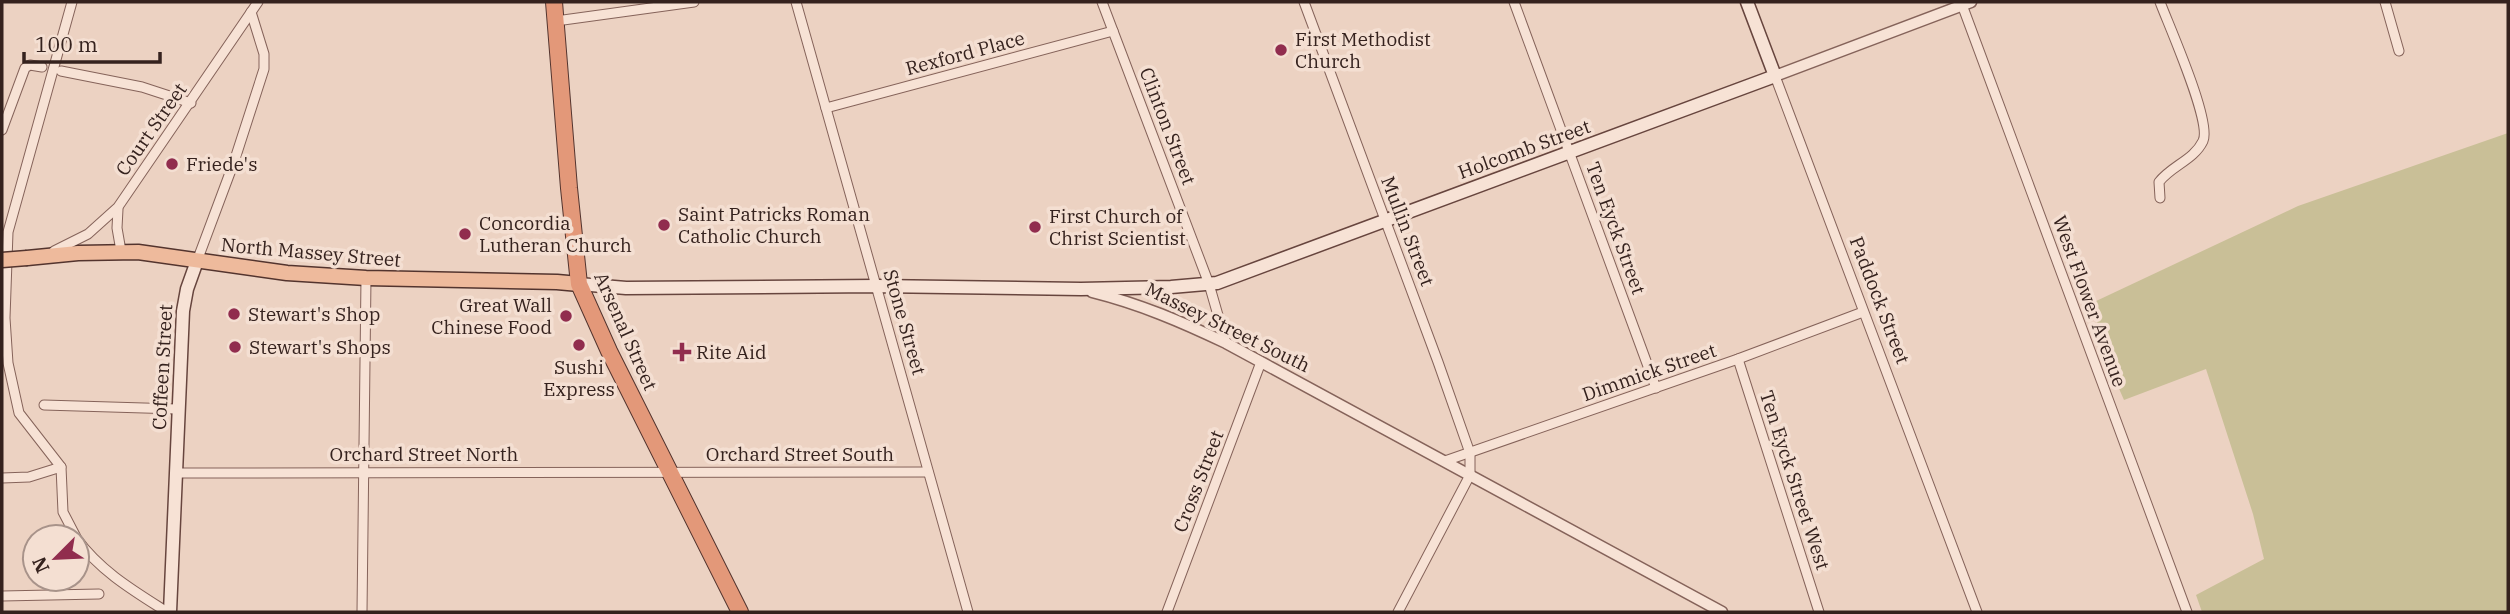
<svg xmlns="http://www.w3.org/2000/svg" width="2510" height="614" font-family="'IBM Plex Serif',serif">
<style>
.green{fill:#c9bf97}
.lines{fill:none;stroke-linecap:round;stroke-linejoin:round}
.minor-casing{stroke:#85635a;stroke-width:11}
.tertiary-casing{stroke:#85635a;stroke-width:13}
.secondary-casing{stroke:#67453e;stroke-width:15}
.primary-casing{stroke:#53342e;stroke-width:17}
.trunk-casing{stroke:#53342e;stroke-width:18}
.minor{stroke:#f7e2d5;stroke-width:9}
.tertiary{stroke:#f7e2d5;stroke-width:10}
.secondary{stroke:#f7e2d5;stroke-width:12}
.primary{stroke:#eeba9c;stroke-width:14}
.trunk{stroke:#e39879;stroke-width:16}
.primary-bridge-casing{stroke:#53342e;stroke-width:17;stroke-linecap:butt}
.primary-bridge{stroke:#eeba9c;stroke-width:14}
.poi-dot{fill:#912d4e;stroke:#f4dfd2;stroke-width:2.5}
.labels{text-anchor:middle;dominant-baseline:central;stroke-width:7;stroke-linejoin:round;paint-order:stroke}
.poi-label{font-size:19px;fill:#35221e;stroke:#f4dfd2;text-anchor:start}
.street-label{font-size:19px;fill:#35221e;stroke:#f4dfd2}
</style>
<rect width="100%" height="100%" fill="#ecd2c2"/>
<path class="green" d="M2508 133V612H2202L2196 595 2264 559 2253 514 2206 369 2124 400 2102 350 2094 302 2298 206Z"/>
<g class="lines">
<g class="minor-casing">
<g id="minor">
<path d="M72 2 8 232 5 318 8 363 19 413 61 467 63 512 76 537"/>
<path d="M796 2 968 612"/>
<path d="M1102 2 1209 284 1226 343"/>
<path d="M1304 2 1438 362 1470 453V475L1398 612"/>
<path d="M1514 2 1656 388"/>
<path d="M1961 2 2187 612"/>
<path d="M2385 2 2399 51"/>
<path d="M556 21 694 2"/>
<path d="M61 71 142 87 191 103"/>
<path d="M1775 76 1977 612"/>
<path d="M826 108 1113 31"/>
<path d="M2 130 25 68 30 65 42 67"/>
<path d="M2160 198 2159 182C2171 166 2194 160 2203 141 2212 122 2169 26 2160 2"/>
<path d="M118 209 117 228 121 251"/>
<path d="M54 251 88 234 118 207 258 2"/>
<path d="M197 261 234 162 264 69V54L251 12"/>
<path d="M1738 359 1819 612"/>
<path d="M44 405 177 409"/>
<path d="M1445 461 1738 359 1863 312"/>
<path d="M177 473 928 472"/>
<path d="M2 478 29 477 61 467"/>
<path d="M77 539C100 571 134 591 167 612"/>
<path d="M2 596 99 594"/>
<path d="M362 612 366 278"/>
<path d="M1167 612 1261 362"/>
</g>
</g>
<g class="tertiary-casing">
<g id="tertiary">
<path d="M1775 76 1971 2"/>
<path d="M1092 292C1140 304 1182 322 1226 343L1722 612"/>
</g>
</g>
<g class="secondary-casing">
<g id="secondary">
<path d="M579 284 626 288 877 286 1081 289 1171 287 1217 283 1775 76 1747 2"/>
<path d="M170 612 183 311 187 289 197 261"/>
</g>
</g>
<g class="primary-casing">
<path id="primary" d="M27 258 78 253 138 252 287 273 366 278 557 282 579 284"/>
</g>
<g class="trunk-casing">
<path id="trunk" d="M554 2 569 188 579 284 609 351 740 612"/>
</g>
<use href="#minor" class="minor"/>
<use href="#tertiary" class="tertiary"/>
<use href="#secondary" class="secondary"/>
<use href="#primary" class="primary"/>
<use href="#trunk" class="trunk"/>
<g class="primary-bridge-casing">
<path id="primary-bridge" d="M2 260 27 258"/>
</g>
<use href="#primary-bridge" class="primary-bridge"/>
</g>
<g class="poi-dot">
<circle cx="1281" cy="50" r="7"/>
<circle cx="172" cy="164" r="7"/>
<circle cx="664" cy="225" r="7"/>
<circle cx="1035" cy="227" r="7"/>
<circle cx="465" cy="234" r="7"/>
<circle cx="234" cy="314" r="7"/>
<circle cx="566" cy="316" r="7"/>
<circle cx="579" cy="345" r="7"/>
<circle cx="235" cy="347" r="7"/>
<path d="M678.5 341.5h7v7h7v7h-7v7h-7v-7h-7v-7h7z"/>
</g>
<g class="labels">
<g class="poi-label">
<text x="1295" y="39">First Methodist<tspan x="1295" dy="22">Church</tspan></text>
<text x="186" y="164">Friede's</text>
<text x="678" y="214">Saint Patricks Roman<tspan x="678" dy="22">Catholic Church</tspan></text>
<text x="1049" y="216">First Church of<tspan x="1049" dy="22">Christ Scientist</tspan></text>
<text x="479" y="223">Concordia<tspan x="479" dy="22">Lutheran Church</tspan></text>
<text x="552" y="305" text-anchor="end">Great Wall<tspan x="552" dy="22">Chinese Food</tspan></text>
<text x="248" y="314">Stewart's Shop</text>
<text x="249" y="347">Stewart's Shops</text>
<text x="696" y="352">Rite Aid</text>
<text x="579" y="367" text-anchor="middle">Sushi<tspan x="579" dy="22">Express</tspan></text>
</g>
<g class="street-label">
<text transform="translate(965 53) rotate(-15)">Rexford Place</text>
<text transform="translate(1168 126) rotate(69)">Clinton Street</text>
<text transform="translate(151 129) rotate(-55)">Court Street</text>
<text transform="translate(1524 149) rotate(-20)">Holcomb Street</text>
<text transform="translate(1616 228) rotate(70)">Ten Eyck Street</text>
<text transform="translate(1408 231) rotate(69)">Mullin Street</text>
<text transform="translate(311 252) rotate(5)">North Massey Street</text>
<text transform="translate(1880 300) rotate(69)">Paddock Street</text>
<text transform="translate(2090 301) rotate(70)">West Flower Avenue</text>
<text transform="translate(905 322) rotate(74)">Stone Street</text>
<text transform="translate(1228 327) rotate(26)">Massey Street South</text>
<text transform="translate(626 331) rotate(66)">Arsenal Street</text>
<text transform="translate(162 367) rotate(-87)">Coffeen Street</text>
<text transform="translate(1649 372) rotate(-19)">Dimmick Street</text>
<text x="424" y="454">Orchard Street North</text>
<text x="800" y="454">Orchard Street South</text>
<text transform="translate(1795 480) rotate(72)">Ten Eyck Street West</text>
<text transform="translate(1198 481) rotate(-69)">Cross Street</text>
</g>
</g>
<rect width="2510" height="614" fill="none" stroke="#35221e" stroke-width="7"/>
<g transform="translate(56 558) rotate(246)"><circle r="33" fill="#f4dfd2" stroke="#a8938a" stroke-width="2"/>
<path d="M0-5L12 26L0 18L-12 26Z" fill="#912d4e"/>
<text y="-10" font-size="19" font-weight="bold" text-anchor="middle" fill="#35221e">N</text>
</g>
<path d="M24 52v10h136v-10" fill="none" stroke="#35221e" stroke-width="3.5"/>
<text x="35" y="52" font-size="21" fill="#35221e" stroke="#f4dfd2" stroke-width="5" paint-order="stroke">100 m</text>
</svg>
